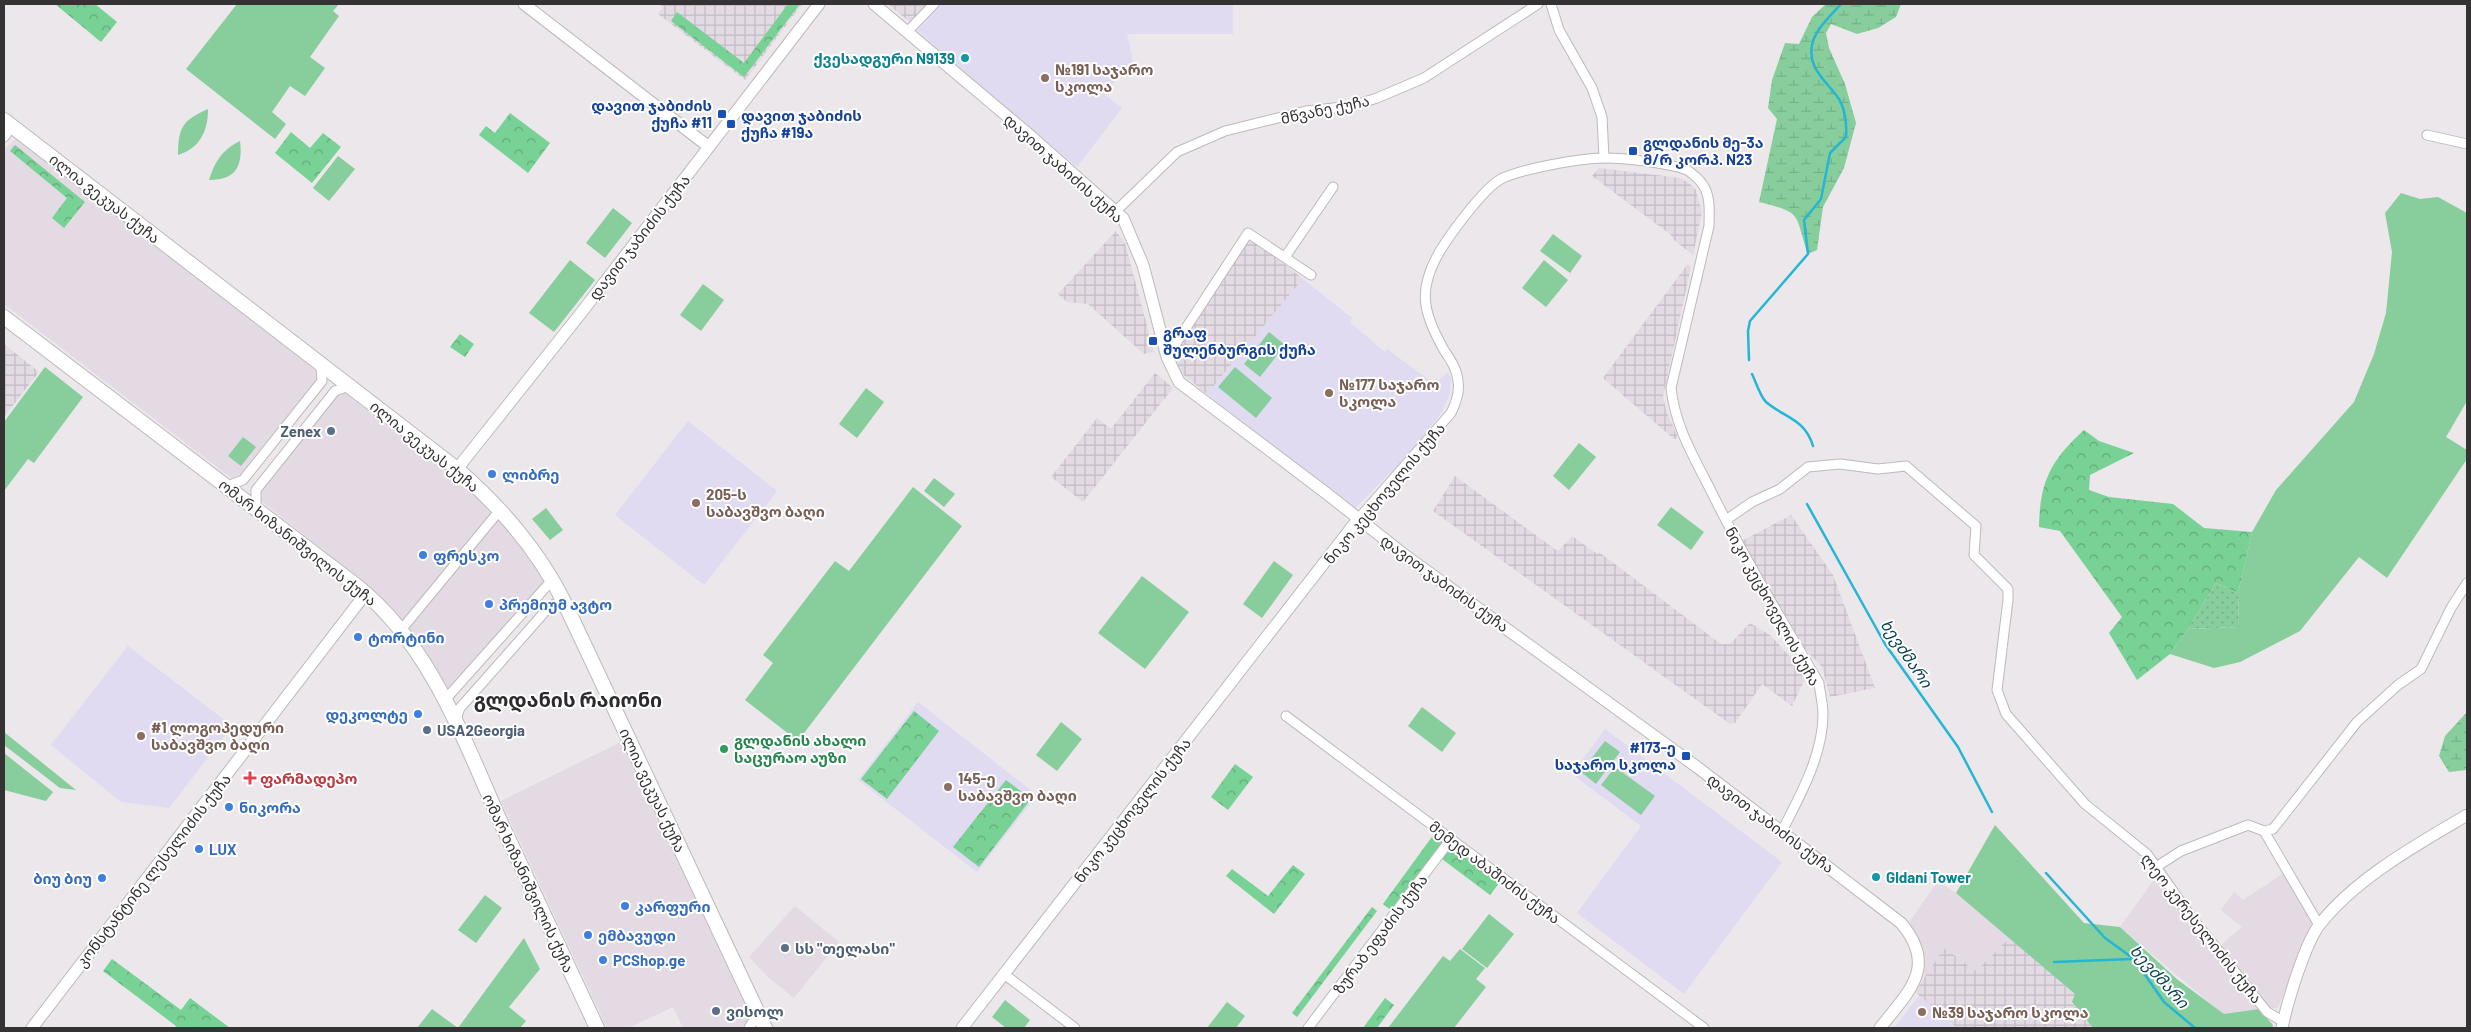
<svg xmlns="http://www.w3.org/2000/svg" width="2471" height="1032" font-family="Barlow,'Noto Sans Georgian',sans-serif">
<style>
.built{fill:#e3dae3}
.industrial{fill:url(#industrial-grid)}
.education{fill:#e0dbf1}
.green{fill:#87ce9c}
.forest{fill:url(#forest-crowns)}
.wetland{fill:url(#wetland-marsh)}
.garden{fill:url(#garden-dots)}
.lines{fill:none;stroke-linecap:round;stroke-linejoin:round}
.stream{stroke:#25b6d5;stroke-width:2.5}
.minor-casing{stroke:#bdb9bc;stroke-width:11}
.tertiary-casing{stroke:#bdb9bc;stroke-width:13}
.primary-casing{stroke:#bdb9bc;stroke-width:16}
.minor{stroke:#fff;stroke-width:9}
.tertiary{stroke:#fff;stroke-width:11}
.primary{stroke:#fff;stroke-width:14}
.culture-dot{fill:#0f9aa8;stroke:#fff;stroke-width:2}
.education-dot{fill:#8d6e63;stroke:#fff;stroke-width:2}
.transit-dot{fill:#1a4fb4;stroke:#fff;stroke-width:2}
.service-dot{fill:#5c6f8a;stroke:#fff;stroke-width:2}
.shop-dot{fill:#3f7fe0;stroke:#fff;stroke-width:2}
.leisure-dot{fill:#2e9e5b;stroke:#fff;stroke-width:2}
.health-dot{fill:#e0444e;stroke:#fff;stroke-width:2}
.labels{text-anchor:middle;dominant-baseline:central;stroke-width:4;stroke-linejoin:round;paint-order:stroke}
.culture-label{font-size:15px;font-weight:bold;fill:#0d838f;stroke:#fff;text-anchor:end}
.education-label{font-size:15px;font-weight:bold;fill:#785e54;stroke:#fff;text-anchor:start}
.transit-label{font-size:15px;font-weight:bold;fill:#164399;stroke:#fff;text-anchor:start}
.street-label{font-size:15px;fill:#343233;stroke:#fff}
.service-label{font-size:15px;font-weight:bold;fill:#4e5e75;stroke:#fff;text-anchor:start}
.shop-label{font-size:15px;font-weight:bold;fill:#366cbe;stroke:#fff;text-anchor:start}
.leisure-label{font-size:15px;font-weight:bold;fill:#27864d;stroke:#fff;text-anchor:start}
.health-label{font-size:15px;font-weight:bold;fill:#be3a42;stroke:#fff;text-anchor:start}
.water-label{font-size:16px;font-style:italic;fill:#074451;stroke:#fff}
.district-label{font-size:20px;font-weight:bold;fill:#2d2a2d;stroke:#fff}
</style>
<defs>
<pattern id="industrial-grid" width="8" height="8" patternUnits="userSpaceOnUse" patternTransform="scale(1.25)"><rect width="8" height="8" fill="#e3dae3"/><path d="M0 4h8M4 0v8" fill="none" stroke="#c3bcc3"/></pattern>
<pattern id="forest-crowns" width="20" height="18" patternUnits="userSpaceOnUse" patternTransform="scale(1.25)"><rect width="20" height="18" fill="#78d195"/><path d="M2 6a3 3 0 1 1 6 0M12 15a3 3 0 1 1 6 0" fill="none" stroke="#63aa7a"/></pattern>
<pattern id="wetland-marsh" width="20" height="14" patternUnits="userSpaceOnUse" patternTransform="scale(1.25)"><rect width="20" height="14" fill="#87ce9c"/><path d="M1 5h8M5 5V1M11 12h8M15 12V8" fill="none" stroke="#75b187"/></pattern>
<pattern id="garden-dots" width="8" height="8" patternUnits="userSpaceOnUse" patternTransform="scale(1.25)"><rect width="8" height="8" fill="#87ce9c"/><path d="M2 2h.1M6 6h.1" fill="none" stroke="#75b187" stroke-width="1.8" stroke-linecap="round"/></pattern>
</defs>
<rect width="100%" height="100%" fill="#ebe7eb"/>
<g class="built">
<path d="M16 139 319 373V381L242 479 234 480 4 304V149Z"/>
<path d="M341 390 481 499 518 540 546 581 454 689H447L403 622 381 596 260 500V490L336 392Z"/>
<path d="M621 742 752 1019 747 1028H683L673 1007 628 1028H607L501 801Z"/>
<path d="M2284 873 2313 922 2278 1008H2270L2220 946 2242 927 2221 910 2234 892 2243 900Z"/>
<path d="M2156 877 2171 898 2259 1009 2224 1015 2120 927Z"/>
<path d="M1938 881 1956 893 2010 937 1976 971 1944 948 1924 979 1922 951 1908 924Z"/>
<path d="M795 906 839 942 794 998 770 979 749 957Z"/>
</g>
<g class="industrial">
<path d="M659 4H802L745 80 658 14 663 7Z"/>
<path d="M888 4H928L912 24Z"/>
<path d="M1599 168 1680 178 1689 183 1696 190 1702 212 1693 255 1675 241 1671 235 1592 176Z"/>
<path d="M1116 231 1125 243 1154 352 1144 354 1088 304 1067 302 1058 294Z"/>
<path d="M1251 238 1303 279 1207 394 1180 372 1174 351 1246 239Z"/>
<path d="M1687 265 1691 267 1663 396 1666 410 1678 438 1674 439 1603 378Z"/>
<path d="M4 344 39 372 4 417Z"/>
<path d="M1155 373 1173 388 1083 502 1051 477 1097 418 1111 429Z"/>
<path d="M1455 476 1556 550H1559L1572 536 1597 554 1599 552 1721 644H1730L1750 623 1770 635 1807 675 1792 706 1762 684 1735 723 1730 724 1433 511Z"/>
<path d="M1791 515 1833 575 1875 688 1830 697 1822 667 1791 634 1742 541Z"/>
<path d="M2010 937 2076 995 2072 1003 2093 1028H1957L1915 992 1944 948 1976 971Z"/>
</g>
<g class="education">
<path d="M941 4H1233V34H1127L1133 61 1104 94 1122 108 1077 167 917 31Z"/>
<path d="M1303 279 1352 318 1350 322 1385 352 1387 349 1435 384 1448 372 1451 379 1450 393 1442 412 1396 472 1389 474 1354 509 1207 394Z"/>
<path d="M688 421 777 491 704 585 615 515Z"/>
<path d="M128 646 232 726 169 808 121 802 51 745Z"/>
<path d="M918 702 1037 795 977 872 858 780Z"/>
<path d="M1605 729 1782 862 1684 994 1577 913 1641 826 1572 774Z"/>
<path d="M1919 996 1957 1028H1894Z"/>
</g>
<g class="green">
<path d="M237 4H339L333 11 339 16 310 57 325 68 305 96 290 86 272 112 286 124 275 139 186 69Z"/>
<path d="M208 109C208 131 200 148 178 155 178 127 183 120 208 109Z"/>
<path d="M240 141C243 166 236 180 209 180 215 161 222 150 240 141Z"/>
<path d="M338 156 355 169 329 201 313 188Z"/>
<path d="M2401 193 2420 199 2438 197 2467 213V401L2446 437 2467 450V459L2387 578 2359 557 2300 631 2240 662 2214 668 2170 654 2188 629 2239 627 2238 593 2252 532 2276 490 2354 402 2374 354 2386 313 2392 252 2385 213Z"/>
<path d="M613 208 632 223 605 258 586 243Z"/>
<path d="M1553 234 1582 256 1570 273 1540 251Z"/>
<path d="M570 260 595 280 554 332 529 313Z"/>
<path d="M1544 260 1568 280 1546 307 1522 288Z"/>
<path d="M703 284 724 300 701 331 680 315Z"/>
<path d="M1269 332 1285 345 1260 377 1244 364Z"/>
<path d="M45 367 83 397 34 463 28 459 4 491V422Z"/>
<path d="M1235 367 1272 398 1256 418 1218 387Z"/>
<path d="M866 388 884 402 857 438 839 424Z"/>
<path d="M243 437 256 447 241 466 228 456Z"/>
<path d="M1579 443 1596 457 1569 490 1553 476Z"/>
<path d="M934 478 955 494 944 507 924 491Z"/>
<path d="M913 487 962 526 798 741 745 700 773 663 763 655 835 561 849 571Z"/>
<path d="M1671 507 1704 532 1691 550 1657 525Z"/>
<path d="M546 508 563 530 550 540 532 519Z"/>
<path d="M1274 561 1293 575 1262 618 1243 604Z"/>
<path d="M1142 576 1189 612 1145 669 1098 633Z"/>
<path d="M1422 707 1456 733 1442 752 1408 726Z"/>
<path d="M1061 722 1082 739 1057 771 1036 755Z"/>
<path d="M4 732 76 790 60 788 4 745Z"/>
<path d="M1605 741 1620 752 1596 784 1581 772Z"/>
<path d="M4 753 53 792 46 801 4 790Z"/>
<path d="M1615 767 1655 796 1641 815 1601 785Z"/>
<path d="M1995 825 2084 923 2120 927 2178 980 2224 1014 2259 1009 2273 1025 2272 1028H2093L2072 1002 2075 994 1956 893Z"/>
<path d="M485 895 502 908 476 943 458 930Z"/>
<path d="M1489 914 1514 934 1487 968 1462 949Z"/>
<path d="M524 938 540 969 509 1007 526 1021 520 1028H417L432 1009 458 1028Z"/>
<path d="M1460 949 1485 968 1476 979 1486 987 1454 1028H1388L1443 956 1450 961Z"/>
<path d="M1005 1000 1030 1020 1024 1028H1006L992 1017Z"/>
<path d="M1227 1002 1245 1016 1236 1028H1207Z"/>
</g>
<g class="forest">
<path d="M55 4H95L117 22 101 42Z"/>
<path d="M788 4H800L744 77 671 21 677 12 744 63Z"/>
<path d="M510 113 550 143 528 173 479 135 486 126 495 133Z"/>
<path d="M291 132 310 148 323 133 341 147 312 183 275 153Z"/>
<path d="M15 145 85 202 64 228 52 218 67 198 10 151Z"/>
<path d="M460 334 474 344 465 357 450 347Z"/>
<path d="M2084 430 2099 441 2134 453 2090 475 2089 490 2109 497 2173 504 2204 528 2252 532 2238 593 2216 583 2188 629 2170 654 2137 680 2109 633 2122 617 2060 531 2039 527C2040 482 2050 461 2084 430Z"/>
<path d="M914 711 939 731 887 799 861 779Z"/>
<path d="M1235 764 1253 777 1228 810 1211 797Z"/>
<path d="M1006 780 1031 799 979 867 953 847Z"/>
<path d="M1434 834 1500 882 1490 895 1434 853 1392 911 1383 904Z"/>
<path d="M1293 865 1305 874 1274 914 1226 876 1232 869 1268 896Z"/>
<path d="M1372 907 1377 911 1297 1017 1292 1013Z"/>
<path d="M112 959 181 1010 190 998 230 1028H175L176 1026 103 971Z"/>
<path d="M1385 998 1394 1005 1377 1028H1363Z"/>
</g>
<g class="wetland">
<path d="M1826 4H1901L1896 17 1878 28 1857 34 1831 24 1826 33 1829 48 1845 84 1856 123 1844 168 1823 207 1817 250 1808 254C1794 215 1805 213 1759 202L1777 119 1768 108 1772 80 1785 43 1799 44 1812 17Z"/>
<path d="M2467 712V770L2449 772 2439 756 2445 736Z"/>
</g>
<path class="garden" d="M2216 583 2238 593 2239 627 2188 629Z"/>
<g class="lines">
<g class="stream">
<path d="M1749 360 1748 331 1750 321 1808 254 1804 220 1821 199 1830 153 1846 137C1847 125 1845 109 1839 99 1827 81 1805 68 1813 41 1818 27 1831 15 1841 4"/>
<path d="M1752 374C1756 382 1760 396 1766 402 1785 418 1805 419 1813 446"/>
<path d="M1807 504 1885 644 1958 747 1992 812"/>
<path d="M2046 873 2105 938 2134 959 2164 1002 2195 1028"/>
<path d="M2054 962 2132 959"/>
</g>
<g class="minor-casing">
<g id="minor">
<path d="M1551 4 1559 30 1592 88 1602 117 1604 158"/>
<path d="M907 32 934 4"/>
<path d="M2427 135 2467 144"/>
<path d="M4 137 12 126"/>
<path d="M1116 211 1177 152 1225 131 1306 111 1352 106 1377 98 1424 78 1538 4"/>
<path d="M1285 257 1333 187"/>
<path d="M1167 357 1248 233 1311 275"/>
<path d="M228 486 243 480 322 381 321 365"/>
<path d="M256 507V490L335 391 349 386"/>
<path d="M1359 518 1451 413C1456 403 1460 392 1458 381 1457 369 1450 359 1444 350 1423 313 1417 290 1440 251 1451 233 1484 188 1501 179 1520 169 1582 158 1604 158 1624 158 1669 163 1687 170 1692 173 1700 180 1703 185 1711 197 1709 213 1709 226L1671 388C1675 425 1692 454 1709 487 1742 554 1781 619 1819 683 1820 693 1823 704 1823 714 1823 755 1800 796 1782 831"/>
<path d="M1726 520 1752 502 1780 489 1808 467 1840 464 1878 469 1906 466 1976 526 1974 555 2008 589V600L1997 690 2006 714 2085 804 2147 854 2189 914 2267 1012 2284 1022"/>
<path d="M401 630 500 510"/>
<path d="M444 701 553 579"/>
<path d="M1286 716 1704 1028"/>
<path d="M458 722 457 716 460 708 550 606 558 603 566 606"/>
<path d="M2156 867 2181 851 2248 825 2264 831"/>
<path d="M2319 925 2264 831 2273 829 2357 722 2398 685 2421 669 2451 608 2467 583"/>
<path d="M1004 974 1075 1028"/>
<path d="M749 1028 754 1020V1009"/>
<path d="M1308 1028 1451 839"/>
</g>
</g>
<g class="tertiary-casing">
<g id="tertiary">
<path d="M524 4 709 147"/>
<path d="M874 4 1033 138 1123 218 1143 265 1167 357 1179 382 1326 493 1406 556 1697 767 1901 923C1938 967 1909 991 1880 1028"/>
<path d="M457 469 581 313 819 4"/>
<path d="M32 1028 366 593"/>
<path d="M962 1028 1359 518"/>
<path d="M2282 1028C2287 1003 2305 943 2320 924 2356 878 2418 844 2467 815"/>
</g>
</g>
<g class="primary-casing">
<g id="primary">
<path d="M4 120 457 469C502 508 540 552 566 606L765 1028"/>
<path d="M4 317 357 586C430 644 464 740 501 823 533 891 565 960 597 1028"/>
</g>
</g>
<use href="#minor" class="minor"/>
<use href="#tertiary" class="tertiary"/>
<use href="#primary" class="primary"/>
</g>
<g class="culture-dot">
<circle cx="965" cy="58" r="5"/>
<circle cx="1876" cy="877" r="5"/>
</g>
<g class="education-dot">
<circle cx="1045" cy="78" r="5"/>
<circle cx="1329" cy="393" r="5"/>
<circle cx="696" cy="503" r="5"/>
<circle cx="141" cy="736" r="5"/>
<circle cx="948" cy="787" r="5"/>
<circle cx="1922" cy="1012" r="5"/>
</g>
<g class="transit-dot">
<rect x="717" y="109" width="10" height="10" rx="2.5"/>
<rect x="726" y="119" width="10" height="10" rx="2.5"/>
<rect x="1628" y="146" width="10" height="10" rx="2.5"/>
<rect x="1148" y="336" width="10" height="10" rx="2.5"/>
<rect x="1681" y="751" width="10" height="10" rx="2.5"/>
</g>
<g class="service-dot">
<circle cx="331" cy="431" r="5"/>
<circle cx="427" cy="730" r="5"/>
<circle cx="785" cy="948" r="5"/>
<circle cx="716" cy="1011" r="5"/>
</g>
<g class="shop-dot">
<circle cx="492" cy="474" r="5"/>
<circle cx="423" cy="555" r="5"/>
<circle cx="489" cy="604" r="5"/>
<circle cx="358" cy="637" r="5"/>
<circle cx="418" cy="714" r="5"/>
<circle cx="229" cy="807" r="5"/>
<circle cx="199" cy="849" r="5"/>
<circle cx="102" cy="878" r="5"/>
<circle cx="625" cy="906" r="5"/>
<circle cx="588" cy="935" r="5"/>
<circle cx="603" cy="960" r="5"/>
</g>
<circle class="leisure-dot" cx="724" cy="749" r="5"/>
<path class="health-dot" d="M247.5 770.5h5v5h5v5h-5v5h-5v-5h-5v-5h5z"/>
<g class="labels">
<g class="culture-label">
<text x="955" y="58">ქვესადგური N9139</text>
<text x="1886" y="877" text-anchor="start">Gldani Tower</text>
</g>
<g class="education-label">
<text x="1055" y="69">№191 საჯარო<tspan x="1055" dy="17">სკოლა</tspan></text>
<text x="1339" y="384">№177 საჯარო<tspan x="1339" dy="17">სკოლა</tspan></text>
<text x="706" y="494">205-ს<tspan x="706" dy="17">საბავშვო ბაღი</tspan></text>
<text x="151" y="727">#1 ლოგოპედური<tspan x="151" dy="17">საბავშვო ბაღი</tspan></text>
<text x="958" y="778">145-ე<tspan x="958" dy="17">საბავშვო ბაღი</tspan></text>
<text x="1932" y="1012">№39 საჯარო სკოლა</text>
</g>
<g class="transit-label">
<text x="712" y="105" text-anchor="end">დავით ჯაბიძის<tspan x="712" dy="17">ქუჩა #11</tspan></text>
<text x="741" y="115">დავით ჯაბიძის<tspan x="741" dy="17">ქუჩა #19ა</tspan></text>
<text x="1643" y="142">გლდანის მე-3ა<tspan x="1643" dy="17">მ/რ კორპ. N23</tspan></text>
<text x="1163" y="332">გრაფ<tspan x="1163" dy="17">შულენბურგის ქუჩა</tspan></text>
<text x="1676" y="747" text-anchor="end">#173-ე<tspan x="1676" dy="17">საჯარო სკოლა</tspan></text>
</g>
<g class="street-label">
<text transform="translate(1325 109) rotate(-12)">მწვანე ქუჩა</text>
<text transform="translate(1064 168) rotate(42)">დავით ჯაბიძის ქუჩა</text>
<text transform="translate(105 198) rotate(38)">ილია ვეკუას ქუჩა</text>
<text transform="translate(639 237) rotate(-52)">დავით ჯაბიძის ქუჩა</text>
<text transform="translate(425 446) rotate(39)">ილია ვეკუას ქუჩა</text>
<text transform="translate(1384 493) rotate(-50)">ნიკო კეცხოველის ქუჩა</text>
<text transform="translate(298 542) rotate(38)">ომარ ხიზანიშვილის ქუჩა</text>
<text transform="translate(1445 583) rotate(36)">დავით ჯაბიძის ქუჩა</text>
<text transform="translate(1773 606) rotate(61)">ნიკო კეცხოველის ქუჩა</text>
<text transform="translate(653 790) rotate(65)">ილია ვეკუას ქუჩა</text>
<text transform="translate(1132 810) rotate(-52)">ნიკო კეცხოველის ქუჩა</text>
<text transform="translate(1771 823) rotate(37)">დავით ჯაბიძის ქუჩა</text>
<text transform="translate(153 870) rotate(-52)">კონსტანტინე ლესელიძის ქუჩა</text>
<text transform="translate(1495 872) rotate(37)">მემედ აბაშიძის ქუჩა</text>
<text transform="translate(529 883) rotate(65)">ომარ ხიზანიშვილის ქუჩა</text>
<text transform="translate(2202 928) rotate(52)">ლეო კერესელიძის ქუჩა</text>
<text transform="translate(1380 934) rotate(-53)">ზურაბ ეფაძის ქუჩა</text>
</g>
<g class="service-label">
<text x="321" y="431" text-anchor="end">Zenex</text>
<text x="437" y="730">USA2Georgia</text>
<text x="795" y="948">სს "თელასი"</text>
<text x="726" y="1011">ვისოლ</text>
</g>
<g class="shop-label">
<text x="502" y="474">ლიბრე</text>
<text x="433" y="555">ფრესკო</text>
<text x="499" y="604">პრემიუმ ავტო</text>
<text x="368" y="637">ტორტინი</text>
<text x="408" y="714" text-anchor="end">დეკოლტე</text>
<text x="239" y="807">ნიკორა</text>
<text x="209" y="849">LUX</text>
<text x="92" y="878" text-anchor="end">ბიუ ბიუ</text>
<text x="635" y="906">კარფური</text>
<text x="598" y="935">ემბავუდი</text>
<text x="613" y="960">PCShop.ge</text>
</g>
<g class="leisure-label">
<text x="734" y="740">გლდანის ახალი<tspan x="734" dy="17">საცურაო აუზი</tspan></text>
</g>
<g class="health-label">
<text x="260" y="778">ფარმადეპო</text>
</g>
<g class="water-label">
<text transform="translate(1907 653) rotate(56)">ხევძმარი</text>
<text transform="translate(2160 976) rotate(48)">ხევძმარი</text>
</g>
<g class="district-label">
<text x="568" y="699">გლდანის რაიონი</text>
</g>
</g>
<rect width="2471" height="1032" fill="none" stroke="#343233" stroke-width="10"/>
</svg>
